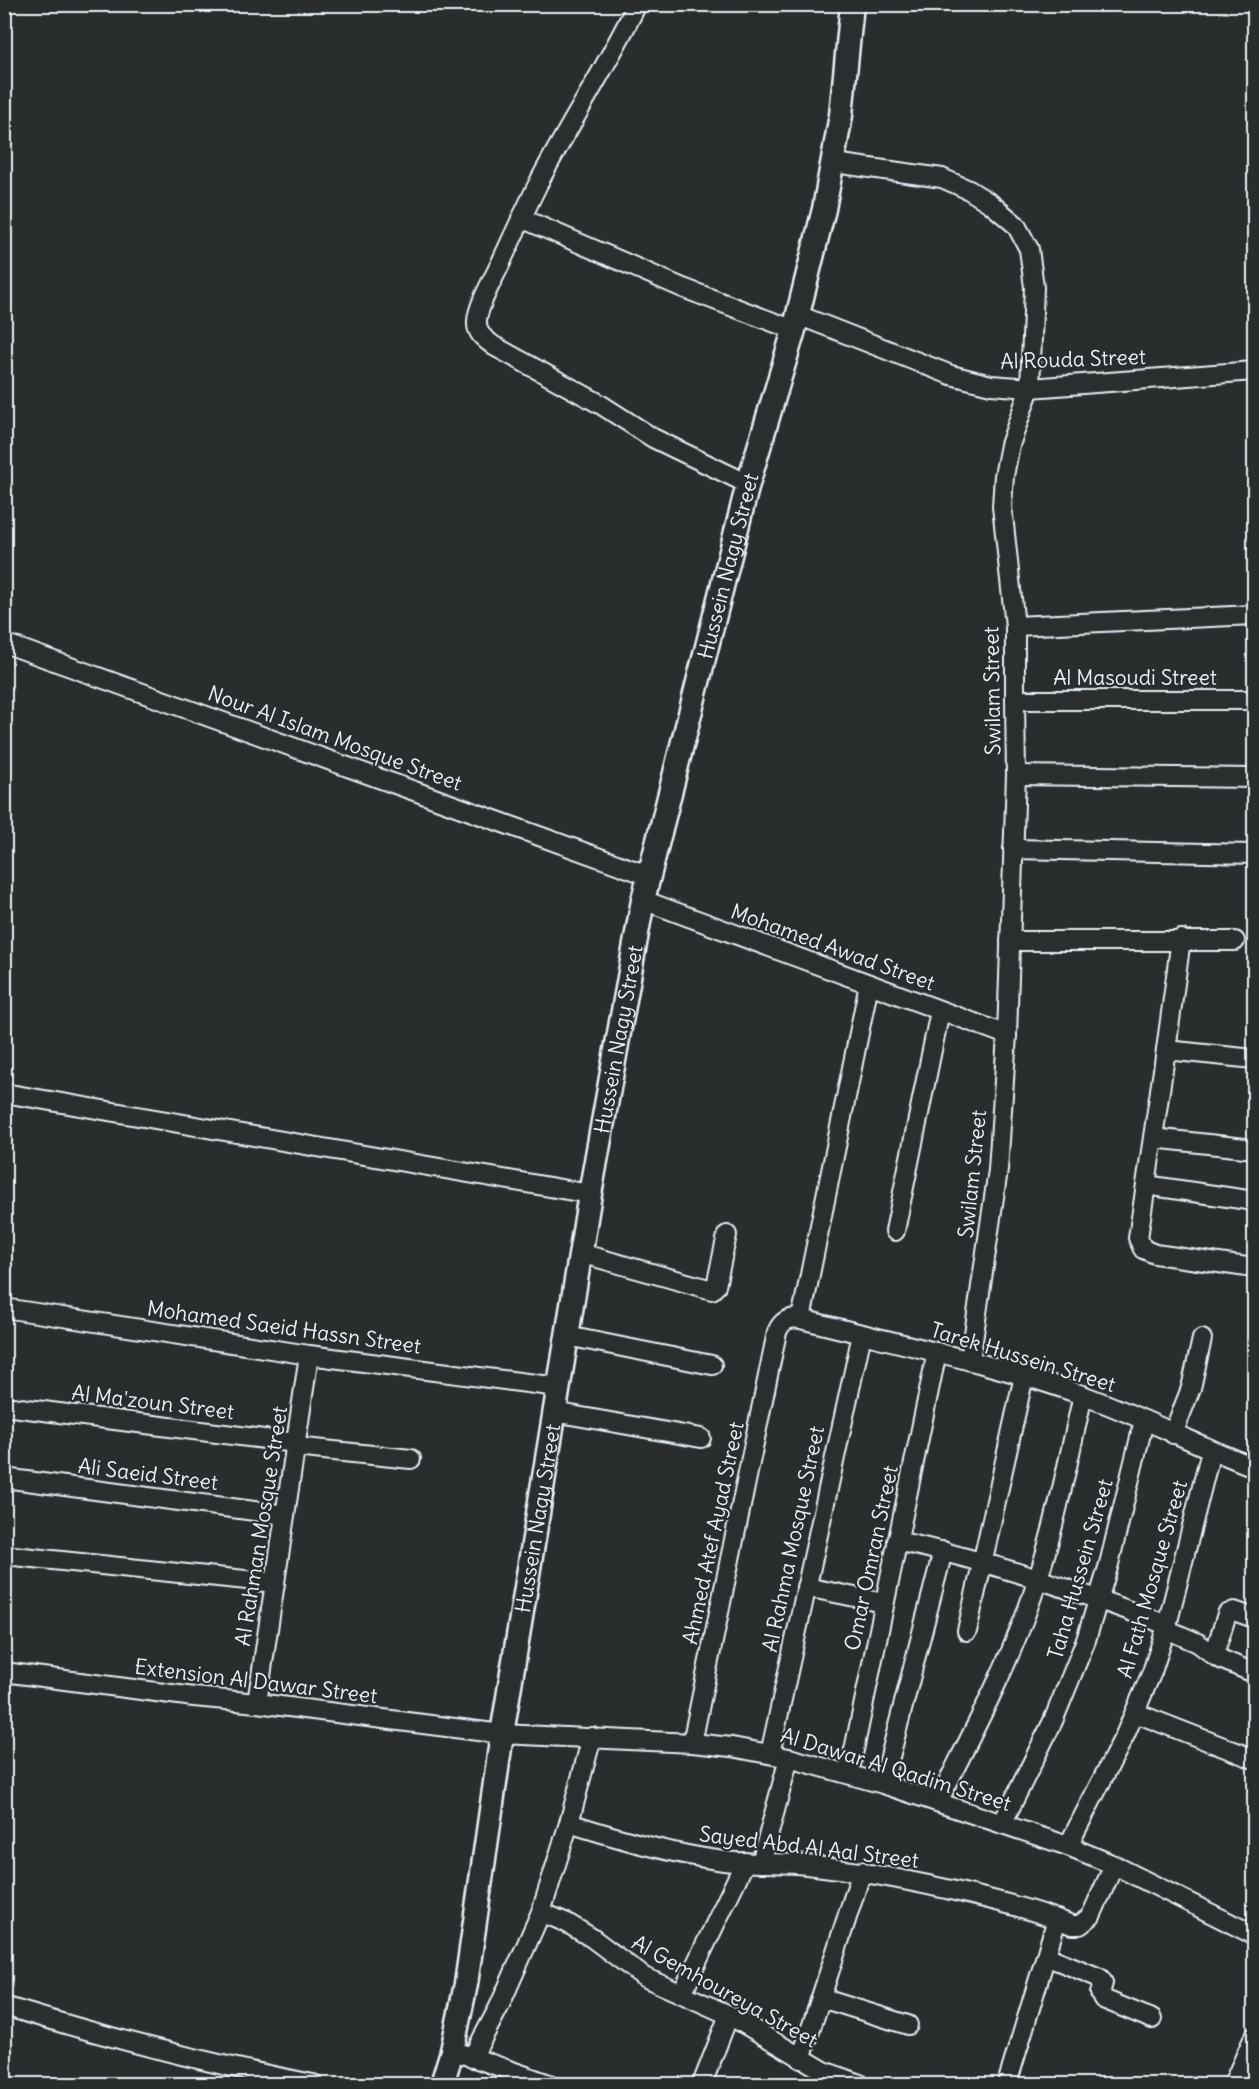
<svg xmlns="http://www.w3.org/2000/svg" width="1259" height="2089" font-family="Delius,sans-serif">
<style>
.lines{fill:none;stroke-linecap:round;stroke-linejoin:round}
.minor-casing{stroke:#e8f1f8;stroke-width:22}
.tertiary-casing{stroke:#e8f1f8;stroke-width:27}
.minor{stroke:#2a2d2e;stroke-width:18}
.tertiary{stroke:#2a2d2e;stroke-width:22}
.labels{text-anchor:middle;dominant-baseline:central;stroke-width:4.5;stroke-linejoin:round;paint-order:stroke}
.street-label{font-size:21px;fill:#e8f1f8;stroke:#2a2d2e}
</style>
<rect width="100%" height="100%" fill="#2a2d2e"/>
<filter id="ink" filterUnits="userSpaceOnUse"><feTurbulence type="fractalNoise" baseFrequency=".0167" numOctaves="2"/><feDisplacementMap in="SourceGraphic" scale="12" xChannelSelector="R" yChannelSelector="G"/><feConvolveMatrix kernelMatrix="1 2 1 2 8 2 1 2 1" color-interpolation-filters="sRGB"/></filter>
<g filter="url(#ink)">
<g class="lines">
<g class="minor-casing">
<g id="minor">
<path d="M637 4C608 65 571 121 540 180 527 206 515 232 503 258 496 275 478 303 477 321 476 334 485 339 494 346L600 404 653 438 748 484"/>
<path d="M834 163 942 178 969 190 990 203 1016 225 1029 249 1034 287 1030 388 1010 445 1004 476 1002 506 1015 626V700L1016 775 1007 1035 998 1170 970 1361"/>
<path d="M521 218 683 288 794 330"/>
<path d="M798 315 951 375 991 385 1030 388 1254 371"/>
<path d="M1015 626 1254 615"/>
<path d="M4 643 650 876"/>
<path d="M1015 700H1254"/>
<path d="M1016 775 1254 778"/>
<path d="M1013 849 1254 854"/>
<path d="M643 900 1007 1035"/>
<path d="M1181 939 1166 1050 1138 1238 1143 1249 1155 1254 1254 1268"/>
<path d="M1010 941H1235"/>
<path d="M1166 1050 1254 1059"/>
<path d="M4 1093 590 1194"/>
<path d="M1153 1138 1254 1149"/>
<path d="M1146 1185 1254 1201"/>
<path d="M895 1231 940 1011"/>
<path d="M580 1253 712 1290 716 1286 727 1235"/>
<path d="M4 1308 309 1355 558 1387"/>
<path d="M801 1319 869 984"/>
<path d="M567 1336 712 1365"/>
<path d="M4 1406 296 1443"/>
<path d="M554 1412 701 1438"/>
<path d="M1173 1434 1191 1388 1202 1339"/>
<path d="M295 1447 411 1459"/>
<path d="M4 1478 285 1515"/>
<path d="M897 1541C990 1561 1079 1591 1167 1625"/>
<path d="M4 1555 275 1583"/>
<path d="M806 1587 884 1603"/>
<path d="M1166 1629 1198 1643 1218 1658 1254 1673"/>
<path d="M967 1631 1024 1376"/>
<path d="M1214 1655 1227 1614 1234 1611 1254 1618"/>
<path d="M4 1672 194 1697 257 1703 502 1734 692 1743 732 1747 789 1758 883 1784 1068 1846 1114 1865 1254 1935"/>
<path d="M257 1703 309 1355"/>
<path d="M1136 1713 1254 1759"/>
<path d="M692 1743 777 1332C782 1320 789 1317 801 1319 895 1343 991 1362 1082 1395 1141 1416 1196 1445 1254 1467"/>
<path d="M770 1754 862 1334"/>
<path d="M849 1774 937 1352"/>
<path d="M883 1784 943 1551"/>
<path d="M938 1802C968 1741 1001 1680 1025 1616 1052 1545 1066 1469 1083 1395"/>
<path d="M569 1823C620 1839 671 1854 724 1861 748 1864 773 1862 797 1864 857 1870 914 1881 972 1895 1006 1903 1040 1912 1072 1925H1080L1091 1916 1114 1865"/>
<path d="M1002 1824 1053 1721 1086 1640 1109 1564 1144 1421"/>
<path d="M1068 1846 1125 1735 1152 1672 1166 1629 1211 1451"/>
<path d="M761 1863 789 1758"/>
<path d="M541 1912 567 1923 592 1938 644 1977 729 2015 824 2071 860 2084"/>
<path d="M1046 1956 1100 1978 1103 1983 1100 1993 1103 1999 1152 2019"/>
<path d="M682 1993 745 1862"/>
<path d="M821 1998 908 2025"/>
<path d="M4 2006C106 2037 209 2064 313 2084"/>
<path d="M463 2054 549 2084"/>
<path d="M472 2058 499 2007 541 1912 569 1823 592 1737"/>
<path d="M801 2059 862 1871"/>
<path d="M702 2084 729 2015"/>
<path d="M1007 2084 1057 1919"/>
<path d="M1233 2084 1254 2037"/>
</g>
</g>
<g class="tertiary-casing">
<g id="tertiary">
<path id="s1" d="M442 2084 452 2051 466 1984 502 1734 567 1336 590 1194 643 900 748 484 794 330 824 209 841 115 852 4"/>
</g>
</g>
<use href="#minor" class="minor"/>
<use href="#tertiary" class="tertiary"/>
</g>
</g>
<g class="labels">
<g class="street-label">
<text transform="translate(1073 359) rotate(-2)">Al Rouda Street</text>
<text stroke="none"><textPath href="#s1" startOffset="1546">Hussein Nagy Street</textPath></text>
<text x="1135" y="677">Al Masoudi Street</text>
<text transform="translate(992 691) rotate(-91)">Swilam Street</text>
<text transform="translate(335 738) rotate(20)">Nour Al Islam Mosque Street</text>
<text transform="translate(833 947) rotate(20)">Mohamed Awad Street</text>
<text stroke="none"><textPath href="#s1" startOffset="1060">Hussein Nagy Street</textPath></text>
<text transform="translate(972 1174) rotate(-84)">Swilam Street</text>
<text transform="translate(284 1327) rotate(8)">Mohamed Saeid Hassn Street</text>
<text transform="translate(1023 1357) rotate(17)">Tarek Hussein Street</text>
<text transform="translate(153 1402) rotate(7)">Al Ma'zoun Street</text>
<text transform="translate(148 1474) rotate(7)">Ali Saeid Street</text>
<text stroke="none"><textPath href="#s1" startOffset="574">Hussein Nagy Street</textPath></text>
<text transform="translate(261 1526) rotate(-81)">Al Rahman Mosque Street</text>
<text transform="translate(713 1533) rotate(-78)">Ahmed Atef Ayad Street</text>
<text transform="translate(793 1539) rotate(-78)">Al Rahma Mosque Street</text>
<text transform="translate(871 1558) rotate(-78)">Omar Omran Street</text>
<text transform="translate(1080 1569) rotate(-74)">Taha Hussein Street</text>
<text transform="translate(1152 1579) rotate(-74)">Al Fath Mosque Street</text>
<text transform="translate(256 1681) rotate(7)">Extension Al Dawar Street</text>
<text transform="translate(896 1769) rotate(17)">Al Dawar Al Qadim Street</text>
<text transform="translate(809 1847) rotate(7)">Sayed Abd Al Aal Street</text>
<text transform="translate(725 1991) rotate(29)">Al Gemhoureya Street</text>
</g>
</g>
<rect width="1259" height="2089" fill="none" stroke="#2a2d2e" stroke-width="24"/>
<rect x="12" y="12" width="1235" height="2065" fill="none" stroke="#e8f1f8" stroke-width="2" filter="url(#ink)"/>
</svg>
